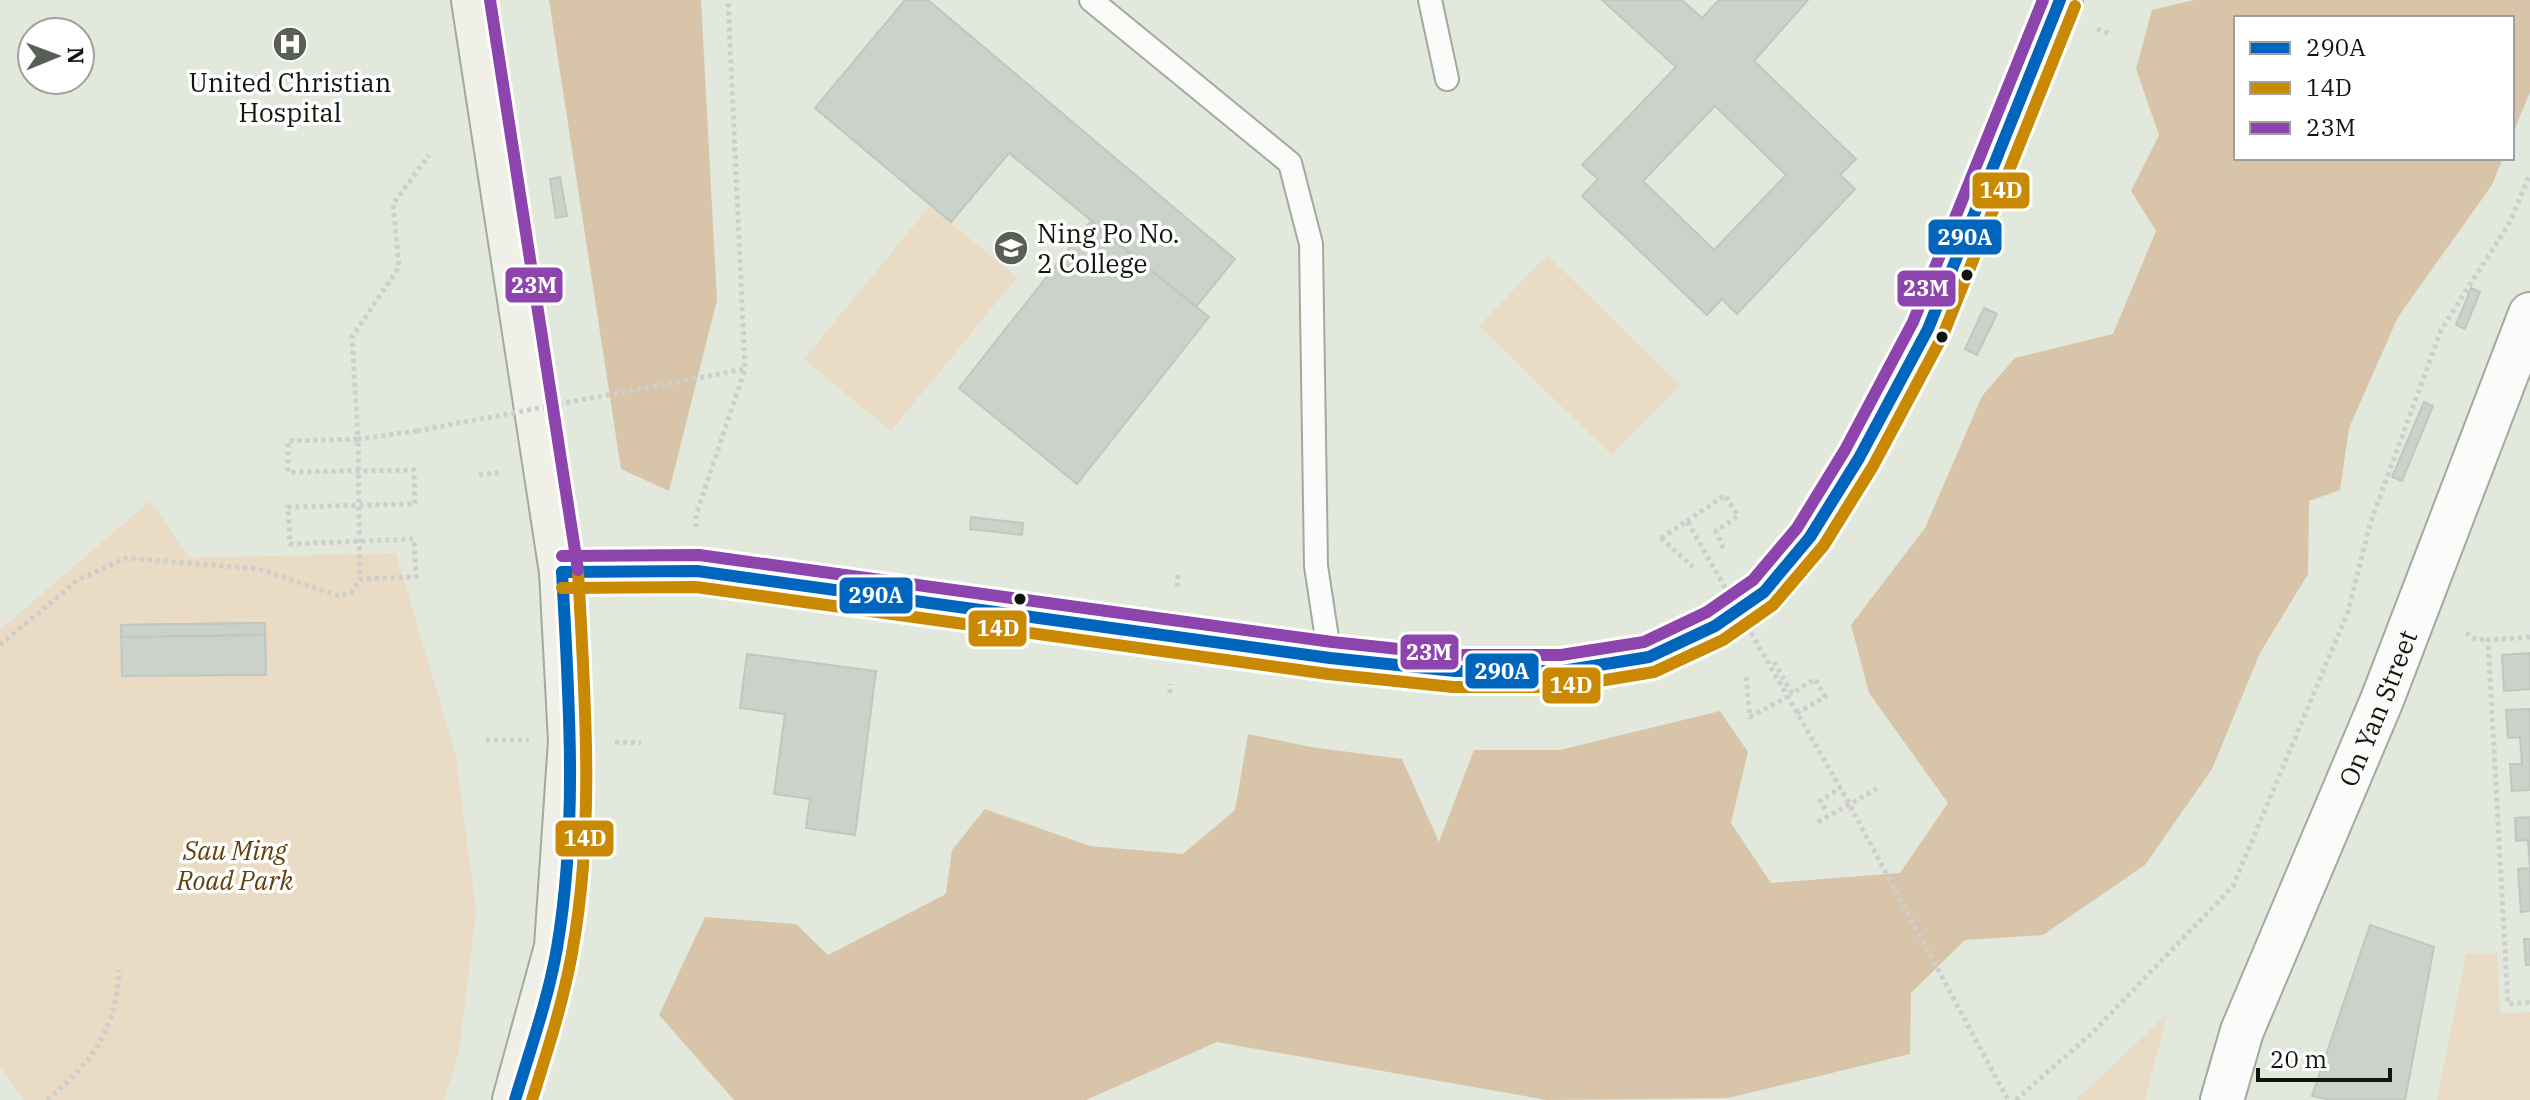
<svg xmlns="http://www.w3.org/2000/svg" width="2530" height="1100" font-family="'IBM Plex Serif',serif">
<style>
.green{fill:#eadbc5}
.forest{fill:#d8c5a9}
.building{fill:#cbd2ca;stroke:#c0c7bf;stroke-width:2;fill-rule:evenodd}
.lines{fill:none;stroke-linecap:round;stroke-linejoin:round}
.lane-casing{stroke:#a4a9a0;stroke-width:26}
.street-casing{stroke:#a4a9a0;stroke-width:46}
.secondary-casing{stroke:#a4a9a0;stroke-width:48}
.path{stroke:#cecfcc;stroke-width:5;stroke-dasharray:4 4;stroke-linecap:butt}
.lane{stroke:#fbfcfa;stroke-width:22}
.street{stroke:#fbfcfa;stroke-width:42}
.secondary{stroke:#f0f0e9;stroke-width:44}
.path-bridge{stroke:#cecfcc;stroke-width:5;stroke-dasharray:4 4;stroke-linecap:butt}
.bus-1-casing{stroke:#fff;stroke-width:18}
.bus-2-casing{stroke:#fff;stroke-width:18}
.bus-3-casing{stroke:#fff;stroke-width:18}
.bus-1{stroke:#0065bd;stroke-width:12}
.bus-2{stroke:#c98903;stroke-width:12}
.bus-3{stroke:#8e44ad;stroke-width:12}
.bus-dot{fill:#11150e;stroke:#fff;stroke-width:3}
.labels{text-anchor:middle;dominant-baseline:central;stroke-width:7;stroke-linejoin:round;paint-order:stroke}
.poi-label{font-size:26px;fill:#11150e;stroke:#fff}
.street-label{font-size:26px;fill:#11150e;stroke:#fff}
.park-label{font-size:26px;font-style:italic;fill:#643e0b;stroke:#fff}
.line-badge{stroke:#fff;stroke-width:3}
.badge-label{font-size:22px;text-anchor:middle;font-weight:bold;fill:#fff}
</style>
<rect width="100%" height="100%" fill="#e2e8dc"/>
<g class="green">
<path d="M930 206 1017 277 891 431 804 359Z"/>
<path d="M1547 255 1680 385 1612 455 1479 326Z"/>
<path d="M150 501 190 558 396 553 456 756 476 911 459 1051 444 1100H24L0 1067V630Z"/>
<path d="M2497 953 2500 1014 2530 1012V1100H2437L2466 954Z"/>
<path d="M2167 1014 2145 1100H2076Z"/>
</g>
<g class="forest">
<path d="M549 0H701L717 300 669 491 621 469Z"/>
<path d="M2194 0H2530V92L2512 136V18H2236V158H2503L2492 185 2398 317 2349 428 2340 490 2309 501 2308 574 2260 653 2212 769 2145 865 2043 935 1965 940 1911 993 1910 1054 1728 1098 1547 1100 1217 1042 1086 1100H734L659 1015 705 917 796 924 828 955 946 894 952 850 985 809 1090 846 1183 854 1235 810 1248 734 1311 747 1402 759 1439 842 1474 750H1560L1720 711 1748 752 1731 823 1771 883 1900 873 1948 803 1869 693 1851 625 1925 528 1982 396 2015 358 2113 334 2156 231 2131 191 2159 135 2136 69 2152 10Z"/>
</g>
<g class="building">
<path d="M905 0H928L1235 259 1196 307 1009 153 951 222 815 108Z"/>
<path d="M1602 0H1682L1702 18 1719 0H1808L1754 61 1856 159 1840 175 1855 189 1737 314 1722 299 1707 315 1582 196 1598 179 1582 165 1676 67ZM1715 106 1786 175 1714 250 1643 181Z"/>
<path d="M560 177 567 216 556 218 550 179Z"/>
<path d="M1090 222 1209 317 1077 484 959 388Z"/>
<path d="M2471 288 2480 292 2465 329 2456 325Z"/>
<path d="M1984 308 1997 314 1977 355 1965 349Z"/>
<path d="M2424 402 2433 406 2402 481 2392 477Z"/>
<path d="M971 517 1023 523 1022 535 970 529Z"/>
<path d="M265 623 266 675 122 676 121 625Z"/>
<path d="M265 623V635L121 637V625Z"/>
<path d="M2530 653V689L2504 691 2502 655Z"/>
<path d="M747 654 876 671 855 835 806 828 810 799 774 794 785 714 740 708Z"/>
<path d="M2530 709V790L2512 791 2510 764H2522L2520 737 2508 738 2506 710Z"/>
<path d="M2530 817V911L2521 912 2518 869 2530 868 2528 840 2516 841 2515 818Z"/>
<path d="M2370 925 2434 947 2405 1100H2332L2312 1096Z"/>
<path d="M2524 939H2530V965H2526Z"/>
</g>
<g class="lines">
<g class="lane-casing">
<g id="lane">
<path d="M1091 0 1290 163 1311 244 1316 566 1330 658"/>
<path d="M1430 0 1447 79"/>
</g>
</g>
<g class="street-casing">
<g id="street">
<path id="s1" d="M2222 1100 2242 1031 2382 700 2530 314"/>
</g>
</g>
<g class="secondary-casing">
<g id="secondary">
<path d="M474 0 562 572 571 741 557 947 515 1100"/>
<path d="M562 572 697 571 1330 658 1455 671H1562L1649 657 1715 626 1764 592 1810 537 1859 458 1928 329 2060 0"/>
</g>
</g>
<g class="path">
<path d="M2097 29 2109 34"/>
<path d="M417 431 358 439 352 337 399 267 393 204 429 155"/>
<path d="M479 475 503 472"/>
<path d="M1687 521 1725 495 1738 516 1716 531 1723 548"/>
<path d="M696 527V515L745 369 728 0"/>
<path d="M1661 538 1693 567"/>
<path d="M1177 587 1178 575"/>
<path d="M2466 633 2475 639 2488 640"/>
<path d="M2530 637 2488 640 2508 1004 2530 1002"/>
<path d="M0 645 78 580 126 558 259 569 339 596 351 593 360 579 416 577 414 539 290 544 288 507 415 504 414 470 288 472V441L358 439C359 486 359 533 360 579"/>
<path d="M1774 662 1792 693 1815 679 1825 697 1797 713"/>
<path d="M1746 677 1750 717 1787 697"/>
<path d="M1170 693V684"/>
<path d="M486 740H529"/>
<path d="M615 742 641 743"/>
<path d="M1825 809 1820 801 1840 788"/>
<path d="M1818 822 1878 788"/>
<path d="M47 1100C92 1062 116 1031 119 970"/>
<path d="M2016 1100 2092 1033 2233 886 2348 612 2370 524 2441 330 2510 222 2530 174"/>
</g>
<use href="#lane" class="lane"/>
<use href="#street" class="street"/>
<use href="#secondary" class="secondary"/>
<g class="path-bridge">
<path d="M417 431 745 369"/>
<path d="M1661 538 1687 521 1847 800 2008 1100"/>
</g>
<g class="bus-1-casing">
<g id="bus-1">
<path d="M562 572 697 571 1330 658 1455 671H1562L1649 657 1715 626 1764 592 1810 537 1859 458 1928 329 2060 0"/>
<path d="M515 1100C530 1050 548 1000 557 948 578 824 569 697 562 572"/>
</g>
</g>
<g class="bus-2-casing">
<g id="bus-2">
<path d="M562 588 696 587 1328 674 1453 687H1563L1654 672 1723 640 1773 605 1824 545 1873 466 1943 335 2075 6"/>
<path d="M532 1100C547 1052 563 1003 572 953 595 827 585 698 578 571"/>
</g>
</g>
<g class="bus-3-casing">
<g id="bus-3">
<path d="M490 0 578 570"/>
<path d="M562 556 699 555 1332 642 1456 655H1561L1644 642 1707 612 1753 580 1797 528 1845 450 1913 322 2043 0"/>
</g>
</g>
<use href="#bus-1" class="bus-1"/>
<use href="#bus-2" class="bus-2"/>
<use href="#bus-3" class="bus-3"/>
</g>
<defs>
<g id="hospital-disc" transform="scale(1.8)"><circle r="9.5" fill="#5a5f56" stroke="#fff"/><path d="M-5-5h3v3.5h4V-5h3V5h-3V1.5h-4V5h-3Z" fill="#fff"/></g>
<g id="school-disc" transform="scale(1.8)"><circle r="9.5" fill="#5a5f56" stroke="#fff"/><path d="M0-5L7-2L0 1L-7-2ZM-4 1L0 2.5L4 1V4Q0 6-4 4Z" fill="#fff"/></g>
</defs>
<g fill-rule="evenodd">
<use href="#hospital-disc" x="290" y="44"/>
<use href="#school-disc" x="1011" y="248"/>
</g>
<g class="bus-dot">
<circle cx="1967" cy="275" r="7"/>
<circle cx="1942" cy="337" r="7"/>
<circle cx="1020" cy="599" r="7"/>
</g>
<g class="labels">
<g class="poi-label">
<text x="290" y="82">United Christian<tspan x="290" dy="30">Hospital</tspan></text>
<text x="1037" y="233" text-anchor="start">Ning Po No.<tspan x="1037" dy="30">2 College</tspan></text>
</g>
<g class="street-label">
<text stroke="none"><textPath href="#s1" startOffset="422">On Yan Street</textPath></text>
</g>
<g class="park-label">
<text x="235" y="850">Sau Ming<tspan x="235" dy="30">Road Park</tspan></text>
</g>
</g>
<g class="line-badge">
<rect x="1971" y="171" width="60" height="39" rx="8" fill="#c98903"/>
<rect x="1927" y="218" width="76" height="38" rx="8" fill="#0065bd"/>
<rect x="504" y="266" width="60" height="38" rx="8" fill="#8e44ad"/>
<rect x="1896" y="269" width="61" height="39" rx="8" fill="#8e44ad"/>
<rect x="838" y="576" width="76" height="39" rx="8" fill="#0065bd"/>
<rect x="967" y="609" width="61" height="39" rx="8" fill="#c98903"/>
<rect x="1399" y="633" width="61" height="38" rx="8" fill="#8e44ad"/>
<rect x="1464" y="652" width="76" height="38" rx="8" fill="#0065bd"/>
<rect x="1541" y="666" width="61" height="39" rx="8" fill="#c98903"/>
<rect x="554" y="819" width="61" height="39" rx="8" fill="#c98903"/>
</g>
<g class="badge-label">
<text x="2001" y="198">14D</text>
<text x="1965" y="245">290A</text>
<text x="534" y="293">23M</text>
<text x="1926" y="296">23M</text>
<text x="876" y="603">290A</text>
<text x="998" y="636">14D</text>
<text x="1429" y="660">23M</text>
<text x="1502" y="679">290A</text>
<text x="1571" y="693">14D</text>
<text x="585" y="846">14D</text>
</g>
<rect x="2234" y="16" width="280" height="144" fill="#ffffff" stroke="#a0a19f" stroke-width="2"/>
<rect x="2250" y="42" width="40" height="12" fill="#0065bd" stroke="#a0a19f" stroke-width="2"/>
<text x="2306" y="56" font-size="24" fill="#11150e">290A</text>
<rect x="2250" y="82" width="40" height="12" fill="#c98903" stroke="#a0a19f" stroke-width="2"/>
<text x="2306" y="96" font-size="24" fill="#11150e">14D</text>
<rect x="2250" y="122" width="40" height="12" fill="#8e44ad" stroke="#a0a19f" stroke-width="2"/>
<text x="2306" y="136" font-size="24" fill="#11150e">23M</text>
<g transform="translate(56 56) rotate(89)"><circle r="38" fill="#ffffff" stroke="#a0a19f" stroke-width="2"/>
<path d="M0-6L14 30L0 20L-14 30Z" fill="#5a5f56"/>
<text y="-12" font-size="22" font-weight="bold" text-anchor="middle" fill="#11150e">N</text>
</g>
<path d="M2258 1068v12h132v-12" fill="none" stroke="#11150e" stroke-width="4"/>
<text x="2270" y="1068" font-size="24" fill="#11150e" stroke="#ffffff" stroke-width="6" paint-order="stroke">20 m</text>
</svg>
